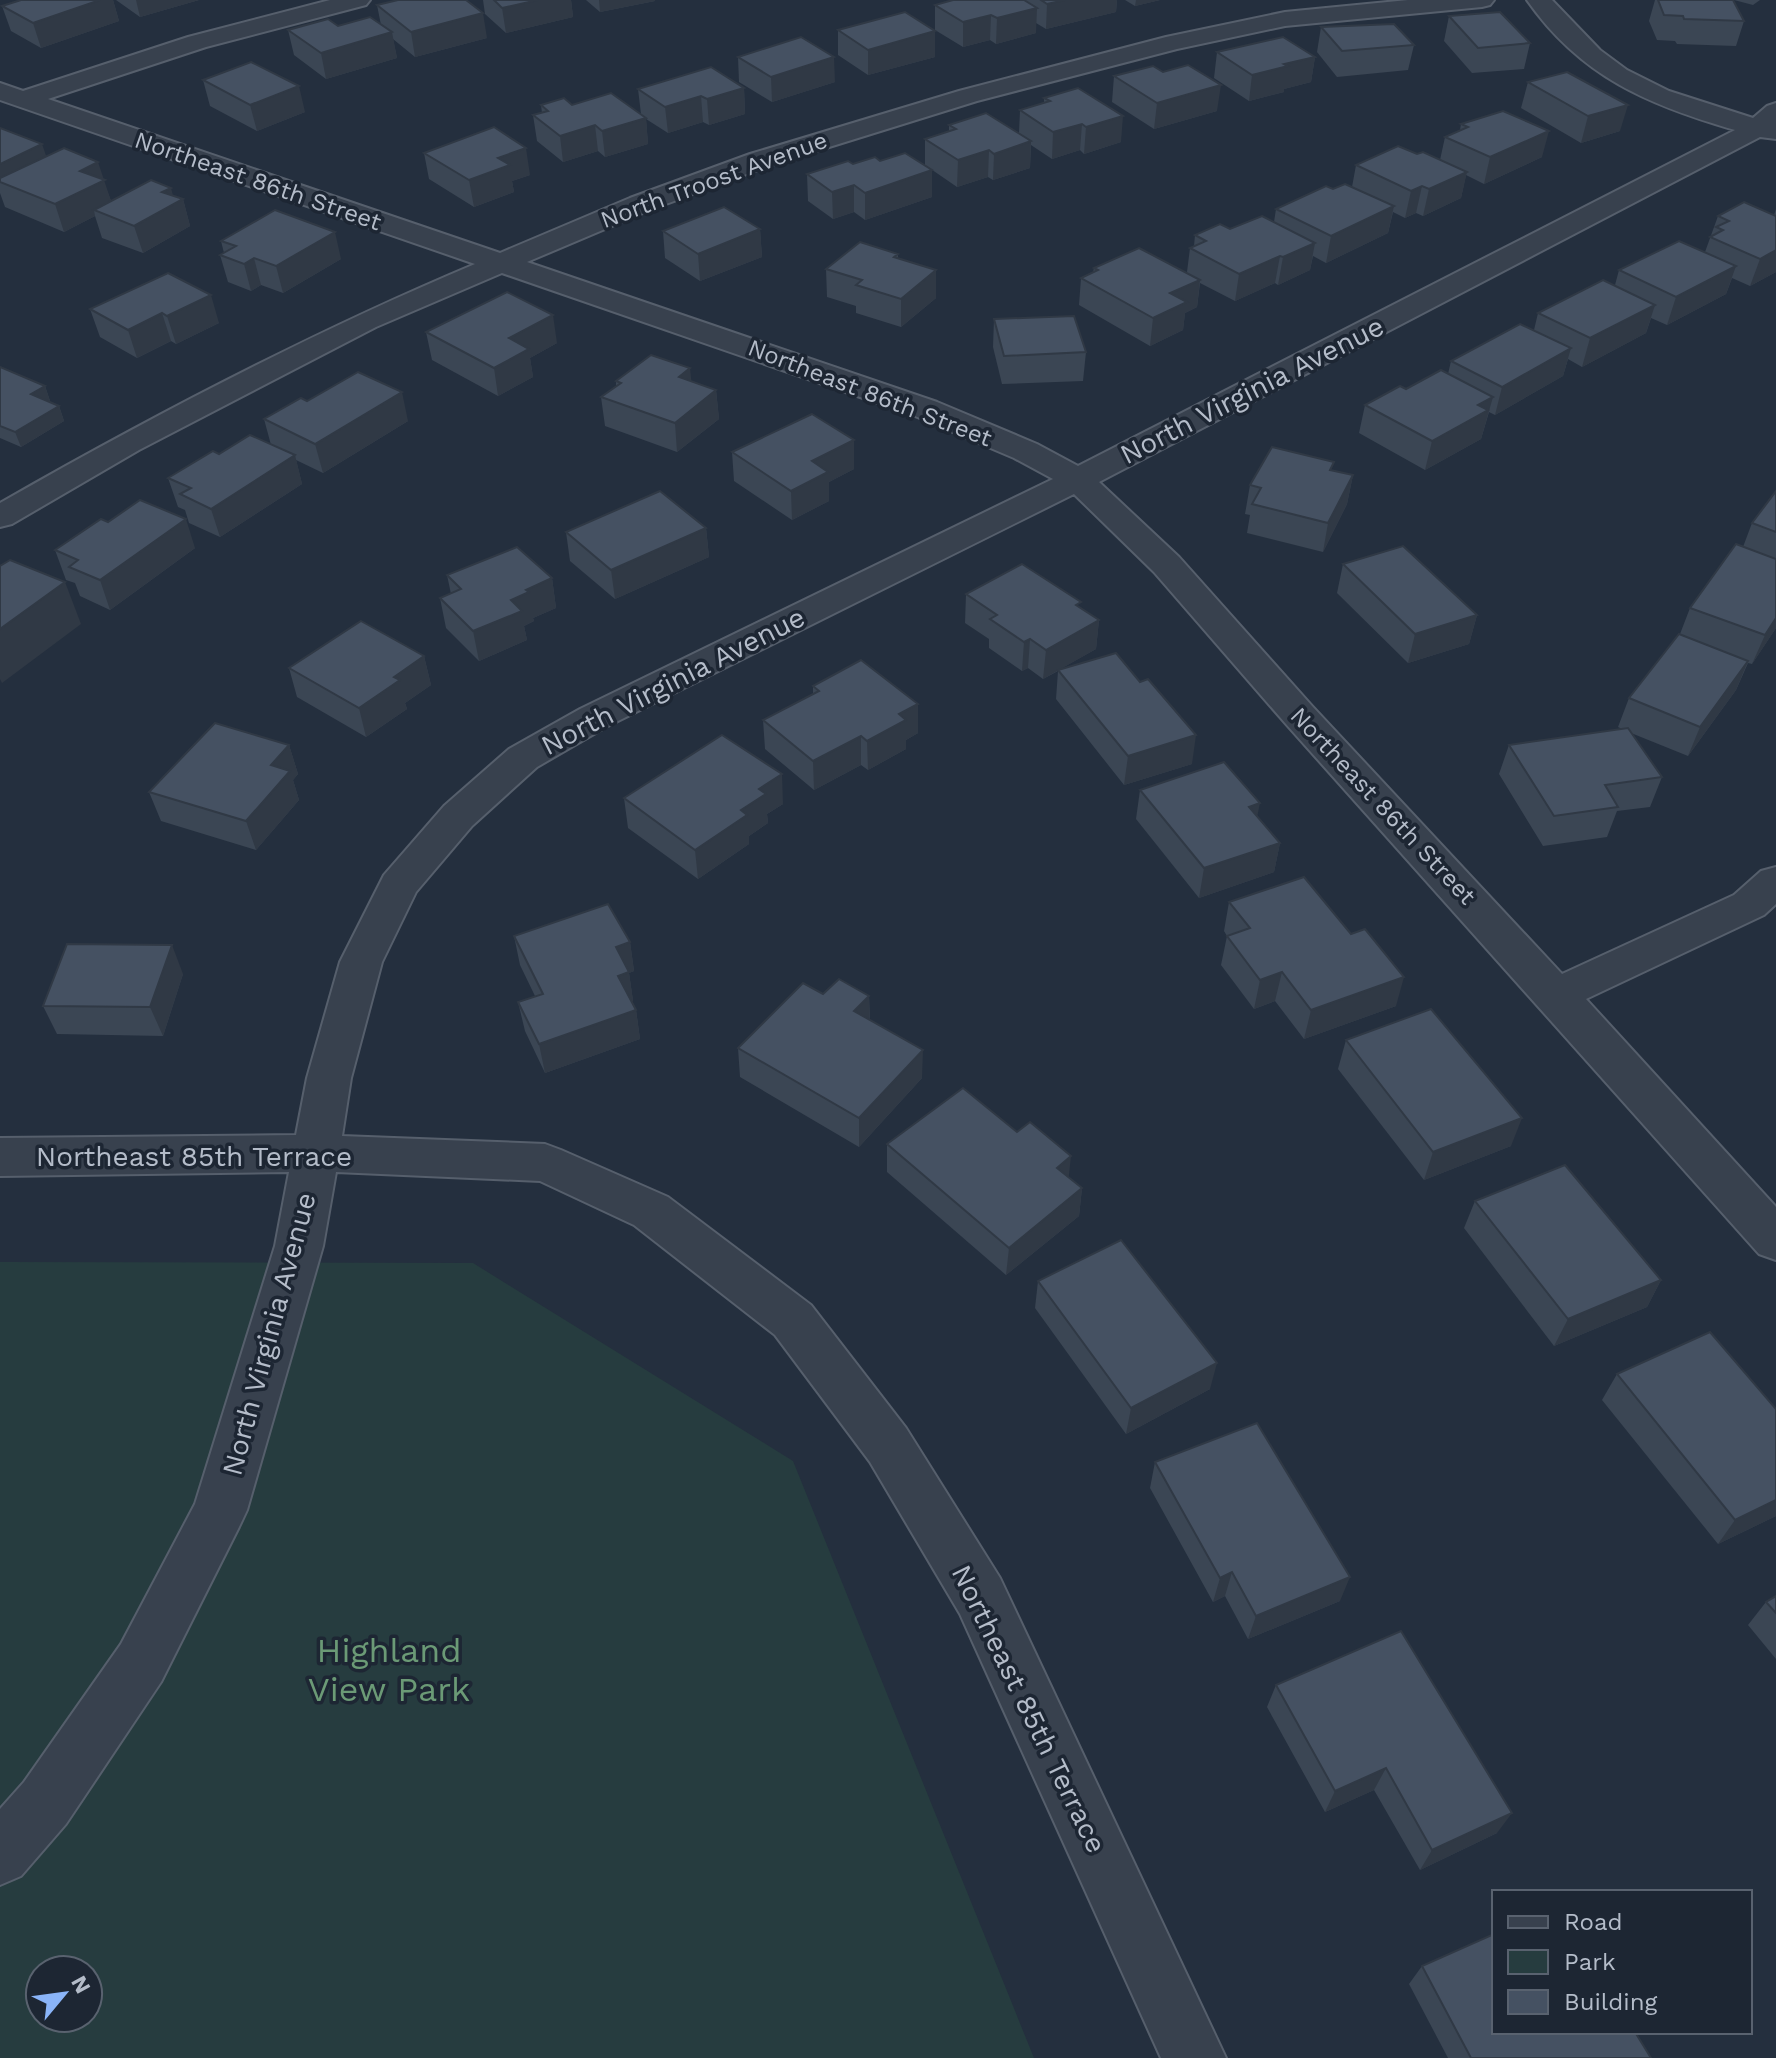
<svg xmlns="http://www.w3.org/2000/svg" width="1776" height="2058" font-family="'Work Sans',sans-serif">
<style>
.green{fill:#263c3f;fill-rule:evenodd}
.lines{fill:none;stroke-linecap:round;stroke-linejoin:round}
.minor-casing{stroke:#565f6c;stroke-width:4}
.minor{fill:#38414e;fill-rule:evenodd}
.wall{fill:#3b4654}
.shaded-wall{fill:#303945}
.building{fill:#455162;stroke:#303945;stroke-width:2}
.labels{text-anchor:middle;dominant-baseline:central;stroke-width:7;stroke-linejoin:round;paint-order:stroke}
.far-street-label{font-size:24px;fill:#b4bcc9;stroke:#1d2633}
.street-label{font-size:28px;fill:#b4bcc9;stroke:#1d2633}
.near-park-label{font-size:34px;fill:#6b9a76;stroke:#1d2633}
</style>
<rect width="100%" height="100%" fill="#242f3e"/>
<path class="green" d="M0 1262 473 1263 793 1461 1034 2058H0ZM40 1970H88V2018H40Z"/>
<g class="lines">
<g class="minor-casing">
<path id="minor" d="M330 0H370L366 5 206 47 48 99 500 253 630 198 750 154 959 91 1166 37 1285 12 1408 0H1494L1490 5 1482 7 1285 26 1177 49 977 101 768 166 650 210 527 262 937 402 1037 444 1078 466 1735 130C1649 105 1581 77 1527 0H1552L1600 50 1627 70 1669 91 1753 118 1767 106 1776 103V139L1760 137 1099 482 1179 557 1312 706 1562 974 1734 895 1761 871 1776 867V904L1764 915 1586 999 1776 1207V1260L1759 1254 1286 724 1154 572 1074 494 606 727 537 767 472 826 416 892 382 962 351 1078 342 1136 545 1144 561 1150 668 1197 811 1305 906 1428 1000 1578 1226 2058H1161L960 1614 870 1462 775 1335 634 1225 540 1181 336 1172 323 1246 247 1510 239 1527 161 1682 66 1824 21 1876 0 1885V1809L24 1782 121 1644 195 1504 275 1246 289 1172 0 1176V1138L296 1135 307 1078 340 962 384 875 444 806 509 749 580 709 1053 479 1014 458 915 416 502 273 376 327 139 450 12 524 0 527V503C154 415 311 333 475 264L0 100V83L23 91 188 37Z"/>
</g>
<use href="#minor" class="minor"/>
</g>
<g class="wall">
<path d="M21 0H113L119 21 41 48 11 31 2 6Z"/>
<path d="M116 0H199L140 17Z"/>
<path d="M483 0H571L573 17 506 33 485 14Z"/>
<path d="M586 0H655V1L600 12Z"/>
<path d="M953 0H1117L1116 12 1046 29 1036 23V33L996 44 990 40 963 47 935 30V5Z"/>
<path d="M1125 0H1160L1135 6Z"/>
<path d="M1655 0H1733L1744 21 1736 46 1677 44 1675 41 1657 40 1649 21Z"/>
<path d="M1734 0H1760L1753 5Z"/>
<path d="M377 5 487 38 415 57 393 39 397 58 326 79 294 55 288 30 338 26 381 25Z"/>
<path d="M1449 16 1530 43 1524 69 1472 73 1444 41Z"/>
<path d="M1321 27 1414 45 1408 70 1337 77 1317 52Z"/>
<path d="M838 30 935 31V57L868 75 838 55Z"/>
<path d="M1217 52 1315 57 1311 82 1284 89V92L1249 101 1214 78Z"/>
<path d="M738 57 835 82 772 102 739 82Z"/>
<path d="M1163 72 1217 111 1154 129 1112 102 1114 76Z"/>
<path d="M203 80 305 112 257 131 210 106Z"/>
<path d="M1528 82 1620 131 1581 143 1521 108Z"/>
<path d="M744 88 745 114 709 125 703 122 668 133 646 119 648 144 605 157 598 151 563 162 537 141 533 115 542 113 541 105H572L641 114 638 89Z"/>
<path d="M1044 98 1121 142 1084 154 1080 150 1052 159 1031 145 1030 168 993 180 988 177 957 187 925 165V139L949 132V125L1019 133 1020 110 1044 103Z"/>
<path d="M1461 124 1542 157 1484 184 1466 175 1461 198 1423 216 1416 213 1405 218 1393 212 1388 233 1326 263 1313 256 1310 270 1278 285 1275 283 1235 301 1200 283 1197 307 1185 313 1183 330 1150 346 1079 305 1081 278 1093 272 1094 268 1187 272 1190 248 1194 246 1195 235 1274 222 1276 209 1333 189 1352 187 1356 165 1417 154 1440 160 1445 137 1460 130Z"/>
<path d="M0 128 46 156 103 180 111 201 173 196 183 199 190 226 143 253 102 238 95 216 64 232 5 207 0 193Z"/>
<path d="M424 153 530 175 512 181 514 192 474 207 429 179Z"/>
<path d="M880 161 932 170V197L865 220 854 212 833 219 808 201 807 174 853 164Z"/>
<path d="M1776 209V272L1750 286 1732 278 1726 294 1667 325 1651 318 1646 333 1582 367 1568 359 1563 376 1495 415 1489 412 1481 439 1425 470 1359 433 1365 405 1448 374 1451 361 1534 330 1538 313 1615 285 1619 270 1705 252 1718 216 1774 215Z"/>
<path d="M760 229 762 257 700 281 665 258 663 231Z"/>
<path d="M221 241 341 259 283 293 261 285 251 291 228 282 220 255 224 253Z"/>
<path d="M898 254V259L936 270V298L901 327 856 313V306L827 297 826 269Z"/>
<path d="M168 273 219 323 176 344 171 341 137 358 100 337 90 309Z"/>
<path d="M994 319 1086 352 1083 381 1002 384 993 347Z"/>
<path d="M426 332 557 343 530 358 533 377 498 396 432 360Z"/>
<path d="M0 367 45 386 50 401 48 402 59 406 64 421 21 447 0 438Z"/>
<path d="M616 381H691L716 390 719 419 677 452 605 426 601 397 616 386Z"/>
<path d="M307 401 408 421 323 473 296 460 302 484 220 537 189 523 185 510 178 507 168 478 219 454 271 445 264 419Z"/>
<path d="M732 452 854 469 829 482V501L792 520 734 481Z"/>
<path d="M1333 470 1353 475 1347 504 1323 552 1247 533 1250 515 1245 514 1250 485Z"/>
<path d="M1776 491V628L1752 664 1748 663 1736 690 1688 756 1631 733 1662 777 1650 807 1617 811 1607 837 1543 846 1499 774 1509 745 1622 729 1618 727 1629 698 1680 634 1690 608 1743 547 1752 523Z"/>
<path d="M108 522 195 548 110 610 80 596 75 583 66 580 55 550Z"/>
<path d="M706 528 709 557 615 599 570 561 566 532Z"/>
<path d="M1343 564 1477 615 1469 644 1408 663 1337 593Z"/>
<path d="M447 575 552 578 556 608 533 618 534 621 524 626 527 640 479 661 446 628 440 598 451 594Z"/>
<path d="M966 594 1080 608 1099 620 1096 649 1062 668 1192 764 1124 785 1056 699 1058 671 1043 679 1028 668 1022 671 989 648V639L965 623Z"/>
<path d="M424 656 431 685 405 703 407 709 366 737 297 697 289 668Z"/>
<path d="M813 686 918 733 906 740V749L868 770 861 765 814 790 765 749 763 720 813 694Z"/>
<path d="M289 745 298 774 293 780 299 800 256 850 161 821 149 792Z"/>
<path d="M1140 790 1280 843 1274 872 1199 898 1136 819Z"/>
<path d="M624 798 783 804 767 814 768 823 749 836V844L698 879 628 828Z"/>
<path d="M1229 902 1396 1006 1304 1039 1275 1001 1254 1009 1221 965 1227 936 1224 931Z"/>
<path d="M514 936 630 942 634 971 629 973 633 1001H632L636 1010 640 1039 545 1073 525 1031 518 1002 535 996 520 965Z"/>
<path d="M183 974 163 1036 57 1034 43 1006Z"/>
<path d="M823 994 869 996 870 1020 922 1078 859 1147 740 1077 738 1048Z"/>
<path d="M1346 1040 1511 1146 1424 1180 1338 1069Z"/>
<path d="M887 1144 1069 1177 1082 1188 1079 1216 1006 1275 887 1172Z"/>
<path d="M1475 1201 1661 1280 1647 1307 1554 1346 1464 1228Z"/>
<path d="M1038 1281 1210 1389 1126 1434 1035 1308Z"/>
<path d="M1617 1374 1776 1516 1718 1544 1602 1400Z"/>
<path d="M1155 1462 1340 1601 1248 1639 1225 1596 1213 1602 1150 1488Z"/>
<path d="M1776 1596V1659L1748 1625 1766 1602Z"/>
<path d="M1276 1685 1497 1833 1420 1870 1374 1790 1325 1812 1267 1707Z"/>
<path d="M1422 1966 1651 2058H1448L1409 1984Z"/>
</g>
<g class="shaded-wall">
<path d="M100 0H113L119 21 41 48 33 23Z"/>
<path d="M136 0H199L140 17Z"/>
<path d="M538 0H571L573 17 506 33 502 8Z"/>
<path d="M599 0H655V1L600 12Z"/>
<path d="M1065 0H1117L1116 12 1046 29 1047 4Z"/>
<path d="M1136 0H1160L1135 6Z"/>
<path d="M1037 8 1036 33 996 44 997 18Z"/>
<path d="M483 13 487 38 415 57 411 32Z"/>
<path d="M991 15 990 40 963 47V22Z"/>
<path d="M935 31V57L868 75V50Z"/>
<path d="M392 32 397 58 326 79 321 53Z"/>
<path d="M834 57 835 82 772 102 771 77Z"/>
<path d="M1315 57 1311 82 1284 89V92L1249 101 1252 75 1284 64Z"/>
<path d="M1221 85 1217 111 1154 129 1157 103Z"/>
<path d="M299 86 305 112 257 131 250 105Z"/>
<path d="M744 88 745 114 709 125 707 99Z"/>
<path d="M701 96 703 122 668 133 665 107Z"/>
<path d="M1628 105 1620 131 1581 143 1588 116Z"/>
<path d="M1123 116 1121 142 1084 154 1086 127Z"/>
<path d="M646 118 648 144 605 157 602 131Z"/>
<path d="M1082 124 1080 150 1052 159 1053 132Z"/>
<path d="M595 125 598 151 563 162 560 136Z"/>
<path d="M1549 131 1542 157 1484 184 1490 157Z"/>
<path d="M1031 141 1030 168 993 180 994 154Z"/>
<path d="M42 144 51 170 0 182V164Z"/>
<path d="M526 148 530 175 512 181 514 192 474 207 469 180 498 158Z"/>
<path d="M989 150 988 177 957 187 958 160Z"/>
<path d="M98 162 113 207 94 210 95 216 64 232 55 204 80 171Z"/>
<path d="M932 170V197L865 220V193Z"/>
<path d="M1467 172 1461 198 1423 216 1429 189Z"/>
<path d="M854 185V212L833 219 832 192Z"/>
<path d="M1422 186 1416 213 1405 218 1411 191Z"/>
<path d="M171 188 175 203 183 199 190 226 143 253 134 226 162 192Z"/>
<path d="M1394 206 1388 233 1326 263 1331 236Z"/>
<path d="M760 229 762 257 700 281 698 254Z"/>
<path d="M335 232 341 259 283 293 276 266Z"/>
<path d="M1315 243 1310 270 1278 285 1283 257Z"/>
<path d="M1776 250V272L1750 286 1760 259Z"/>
<path d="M1280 256 1275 283 1235 301 1239 274Z"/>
<path d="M254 258 261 285 251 291 244 264Z"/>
<path d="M1736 266 1726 294 1667 325 1676 297Z"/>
<path d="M936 270V298L901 327V299Z"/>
<path d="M1200 280 1197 307 1185 313 1183 330 1150 346 1153 318 1170 293Z"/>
<path d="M211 295 219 323 176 344 167 316Z"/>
<path d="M1655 305 1646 333 1582 367 1590 338Z"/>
<path d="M162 313 171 341 137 358 128 330Z"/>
<path d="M553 315 557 343 530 358 533 377 498 396 494 368 509 338Z"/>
<path d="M1571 348 1563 376 1495 415 1502 387Z"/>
<path d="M690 368 693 397 679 377Z"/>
<path d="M45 386 50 401 37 408 31 394Z"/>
<path d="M716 390 719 419 677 452 675 423Z"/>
<path d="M402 392 408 421 323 473 315 444Z"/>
<path d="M1493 397 1481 439 1425 470 1432 441 1478 405Z"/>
<path d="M59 406 64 421 21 447 15 432Z"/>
<path d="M854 440V469L829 482V501L792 520 791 491 812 461Z"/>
<path d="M295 455 302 484 220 537 211 509Z"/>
<path d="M1353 475 1347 504 1323 552 1328 523Z"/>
<path d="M186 519 195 548 110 610 100 580Z"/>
<path d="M706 528 709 557 615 599 611 570Z"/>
<path d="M552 578 556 608 533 618 534 621 524 626 527 640 479 661 473 631 511 600 526 590Z"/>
<path d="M65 582 81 624 2 683 0 679V629Z"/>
<path d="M1477 615 1469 644 1408 663 1415 634Z"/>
<path d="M1776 618V628L1752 664 1765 635Z"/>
<path d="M1099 620 1096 649 1043 679 1046 650Z"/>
<path d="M1030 639 1028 668 1022 671 1024 642Z"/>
<path d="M424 656 431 685 405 703 407 709 366 737 359 708 394 677Z"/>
<path d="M1748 661 1736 690 1688 756 1700 727Z"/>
<path d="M918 704V733L906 740V749L868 770 867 741 899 714Z"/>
<path d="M1196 735 1192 764 1124 785 1128 756Z"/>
<path d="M861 736V765L814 790 813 761Z"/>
<path d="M289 745 298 774 293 780 299 800 256 850 246 821 271 765Z"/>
<path d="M782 774 783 804 767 814 768 823 749 836V844L698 879 695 850 741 810 759 789Z"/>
<path d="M1260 803 1254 832 1249 807Z"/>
<path d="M1280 843 1274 872 1199 898 1204 868Z"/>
<path d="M630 942 634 971 629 973 633 1001 623 1004 618 976 616 947Z"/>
<path d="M172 945 183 974 163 1036 150 1007Z"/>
<path d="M1282 972 1275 1001 1254 1009 1260 980Z"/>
<path d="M1404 977 1396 1006 1304 1039 1311 1010Z"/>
<path d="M869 996 870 1025 854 1011Z"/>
<path d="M636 1010 640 1039 545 1073 539 1044Z"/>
<path d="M923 1050 922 1078 859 1147V1118Z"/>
<path d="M1522 1118 1511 1146 1424 1180 1433 1152Z"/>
<path d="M1071 1156 1068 1184 1057 1168Z"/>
<path d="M1082 1188 1079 1216 1006 1275 1009 1248Z"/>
<path d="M1661 1280 1647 1307 1554 1346 1568 1319Z"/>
<path d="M1217 1363 1210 1389 1126 1434 1131 1408Z"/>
<path d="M1776 1500V1516L1718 1544 1735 1520Z"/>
<path d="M1232 1572 1225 1596 1213 1602 1220 1578Z"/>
<path d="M1350 1577 1340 1601 1248 1639 1256 1616Z"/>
<path d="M1386 1768 1374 1790 1325 1812 1335 1791Z"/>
<path d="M1512 1813 1497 1833 1420 1870 1432 1850Z"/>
</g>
<g class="building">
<path d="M21 0H100L33 23 2 6Z"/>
<path d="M398 0H466L483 13 411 32 377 5Z"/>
<path d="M494 0H538L502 8Z"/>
<path d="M953 0H1024L1037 8 997 18 991 15 963 22 935 5Z"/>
<path d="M1041 0H1065L1047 4Z"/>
<path d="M1658 0H1733L1744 21 1684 19 1683 16 1664 15Z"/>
<path d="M905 12 935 31 868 50 838 30Z"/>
<path d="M1500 12 1530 43 1478 48 1449 16Z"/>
<path d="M370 17 392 32 321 53 288 30 328 19 338 26Z"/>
<path d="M1394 24 1414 45 1342 51 1321 27Z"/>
<path d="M801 37 834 57 771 77 738 57Z"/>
<path d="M1283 37 1315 57 1284 64 1288 66 1252 75 1217 52Z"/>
<path d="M251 62 299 86 250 105 203 80Z"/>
<path d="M1188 65 1221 85 1157 103 1114 76 1153 66 1163 72Z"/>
<path d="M711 67 744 88 707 99 701 96 665 107 638 89Z"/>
<path d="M1567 72 1628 105 1588 116 1528 82Z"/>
<path d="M1078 88 1123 116 1086 127 1082 124 1053 132 1020 110 1050 101 1044 98Z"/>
<path d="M611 93 646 118 602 131 595 125 560 136 533 115 548 111 541 105 564 98 572 105Z"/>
<path d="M1503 111 1549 131 1490 157 1445 137 1468 127 1461 124Z"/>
<path d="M986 113 1031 141 994 154 989 150 958 160 925 139 956 129 949 125Z"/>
<path d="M494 127 526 148 498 158 510 165 469 180 424 153Z"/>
<path d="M0 128 42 144 0 164Z"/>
<path d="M1398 146 1417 154 1423 152 1467 172 1429 189 1422 186 1411 191 1356 165Z"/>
<path d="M64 148 98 162 80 171 105 180 55 204 0 182V178Z"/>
<path d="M905 153 932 170 865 193 854 185 832 192 807 174 848 161 853 164 875 157 880 161Z"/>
<path d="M151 180 171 188 162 192 183 199 134 226 94 210Z"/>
<path d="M1345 184 1394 206 1331 236 1276 209 1326 186 1333 189Z"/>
<path d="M1744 202 1776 216V250L1760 259 1710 237 1723 230 1716 227 1729 221 1718 216Z"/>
<path d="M724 207 760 229 698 254 663 231Z"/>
<path d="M275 210 335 232 276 266 254 258 244 264 220 255 236 246 221 241Z"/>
<path d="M1262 216 1315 243 1283 257 1280 256 1239 274 1190 248 1206 241 1195 235 1220 224 1230 229Z"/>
<path d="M1679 241 1736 266 1676 297 1619 270Z"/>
<path d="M860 242 898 254 894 257 936 270 901 299 856 285 862 280 826 269Z"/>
<path d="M1139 248 1200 280 1170 293 1187 302 1153 318 1081 278 1098 270 1094 268Z"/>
<path d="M168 273 211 295 167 316 162 313 128 330 90 309Z"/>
<path d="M1603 280 1655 305 1590 338 1538 313Z"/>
<path d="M507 292 553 315 509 338 529 349 494 368 426 332Z"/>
<path d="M1074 316 1086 352 1004 356 994 319Z"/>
<path d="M1520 324 1571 348 1502 387 1451 361Z"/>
<path d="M651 355 690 368 679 377 716 390 675 423 601 397 621 383 616 381Z"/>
<path d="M0 367 45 386 31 394 59 406 15 432 0 426Z"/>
<path d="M1441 370 1493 397 1478 405 1488 410 1432 441 1365 405 1400 386 1406 389Z"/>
<path d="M358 372 402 392 315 444 264 419 301 398 307 401Z"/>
<path d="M812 414 854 440 812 461 828 472 791 491 732 452Z"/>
<path d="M250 435 295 455 211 509 180 494 191 488 168 478 213 451 219 454Z"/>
<path d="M1272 447 1334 462 1330 470 1353 475 1328 523 1252 504 1261 488 1250 485Z"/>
<path d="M660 491 706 528 611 570 566 532Z"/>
<path d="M1776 491V532L1752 523Z"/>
<path d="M140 500 186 519 100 580 69 567 78 560 55 550 101 519 108 522Z"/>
<path d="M1736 544 1776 559V618L1765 635 1690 608Z"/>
<path d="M1403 546 1477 615 1415 634 1343 564Z"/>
<path d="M517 547 552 578 526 590 529 592 511 600 522 611 473 631 440 598 461 589 447 575Z"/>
<path d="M10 560 65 582 0 629V566Z"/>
<path d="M1022 564 1081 602 1076 605 1099 620 1046 650 1030 639 1024 642 990 619 997 615 966 594Z"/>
<path d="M361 621 424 656 394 677 400 680 359 708 289 668Z"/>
<path d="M1679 634 1748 661 1700 727 1629 698Z"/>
<path d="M1116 653 1140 682 1148 679 1196 735 1128 756 1058 670Z"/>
<path d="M861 660 918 704 899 714 906 720 867 741 861 736 813 761 763 720 819 691 813 686Z"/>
<path d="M215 723 289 745 271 765 290 771 246 821 149 792Z"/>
<path d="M1628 728 1662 777 1605 785 1618 807 1554 816 1509 745Z"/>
<path d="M722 735 782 774 759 789 766 794 741 810 747 815 695 850 624 798Z"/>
<path d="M1224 762 1260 803 1249 807 1280 843 1204 868 1140 790Z"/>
<path d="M1304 877 1351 934 1365 929 1404 977 1311 1010 1282 972 1260 980 1227 936 1250 928 1229 902Z"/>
<path d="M608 904 630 942 616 947 629 972 618 976 636 1010 539 1044 518 1002 543 994 514 936Z"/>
<path d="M67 944 172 945 150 1007 43 1006Z"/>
<path d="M839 979 869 996 854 1011 923 1050 859 1118 738 1048 803 983 823 994Z"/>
<path d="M1431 1009 1522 1118 1433 1152 1346 1040Z"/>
<path d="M963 1088 1017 1132 1030 1122 1071 1156 1057 1168 1082 1188 1009 1248 887 1144Z"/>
<path d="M1565 1165 1661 1280 1568 1319 1475 1201Z"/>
<path d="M1121 1240 1217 1363 1131 1408 1038 1281Z"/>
<path d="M1710 1332 1776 1409V1500L1735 1520 1617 1374Z"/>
<path d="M1257 1423 1350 1577 1256 1616 1232 1572 1220 1578 1155 1462Z"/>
<path d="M1776 1596V1613L1766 1602Z"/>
<path d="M1401 1631 1512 1813 1432 1850 1386 1768 1335 1791 1276 1685Z"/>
<path d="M1494 1934V2032H1635L1651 2058H1471L1422 1966Z"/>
</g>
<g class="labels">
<g class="far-street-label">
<text transform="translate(714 180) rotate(-20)">North Troost Avenue</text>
<text transform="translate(258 181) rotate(19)">Northeast 86th Street</text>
<text transform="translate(870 393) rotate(21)">Northeast 86th Street</text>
<text transform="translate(1383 806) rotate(47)">Northeast 86th Street</text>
</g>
<g class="street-label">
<text transform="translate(1252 390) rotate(-27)">North Virginia Avenue</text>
<text transform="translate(673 681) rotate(-27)">North Virginia Avenue</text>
<text x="194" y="1156">Northeast 85th Terrace</text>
<text transform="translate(269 1334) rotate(-75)">North Virginia Avenue</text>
<text transform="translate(1029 1709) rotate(64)">Northeast 85th Terrace</text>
</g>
<g class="near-park-label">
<text x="389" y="1650">Highland<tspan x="389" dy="39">View Park</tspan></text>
</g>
</g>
<rect x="1492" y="1890" width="260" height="144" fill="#1d2633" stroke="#59626f" stroke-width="2"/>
<rect x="1508" y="1916" width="40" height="12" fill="#38414e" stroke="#59626f" stroke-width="2"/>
<text x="1564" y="1930" font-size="24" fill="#b4bcc9">Road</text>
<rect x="1508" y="1950" width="40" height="24" fill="#263c3f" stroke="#59626f" stroke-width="2"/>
<text x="1564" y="1970" font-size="24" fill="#b4bcc9">Park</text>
<rect x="1508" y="1990" width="40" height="24" fill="#455162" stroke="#59626f" stroke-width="2"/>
<text x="1564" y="2010" font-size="24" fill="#b4bcc9">Building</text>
<g transform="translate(64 1994) rotate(61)"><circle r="38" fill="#1d2633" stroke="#59626f" stroke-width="2"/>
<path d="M0-6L14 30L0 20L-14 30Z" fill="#8ab4f8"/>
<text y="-12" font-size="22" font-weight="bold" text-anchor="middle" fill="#b4bcc9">N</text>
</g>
</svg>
